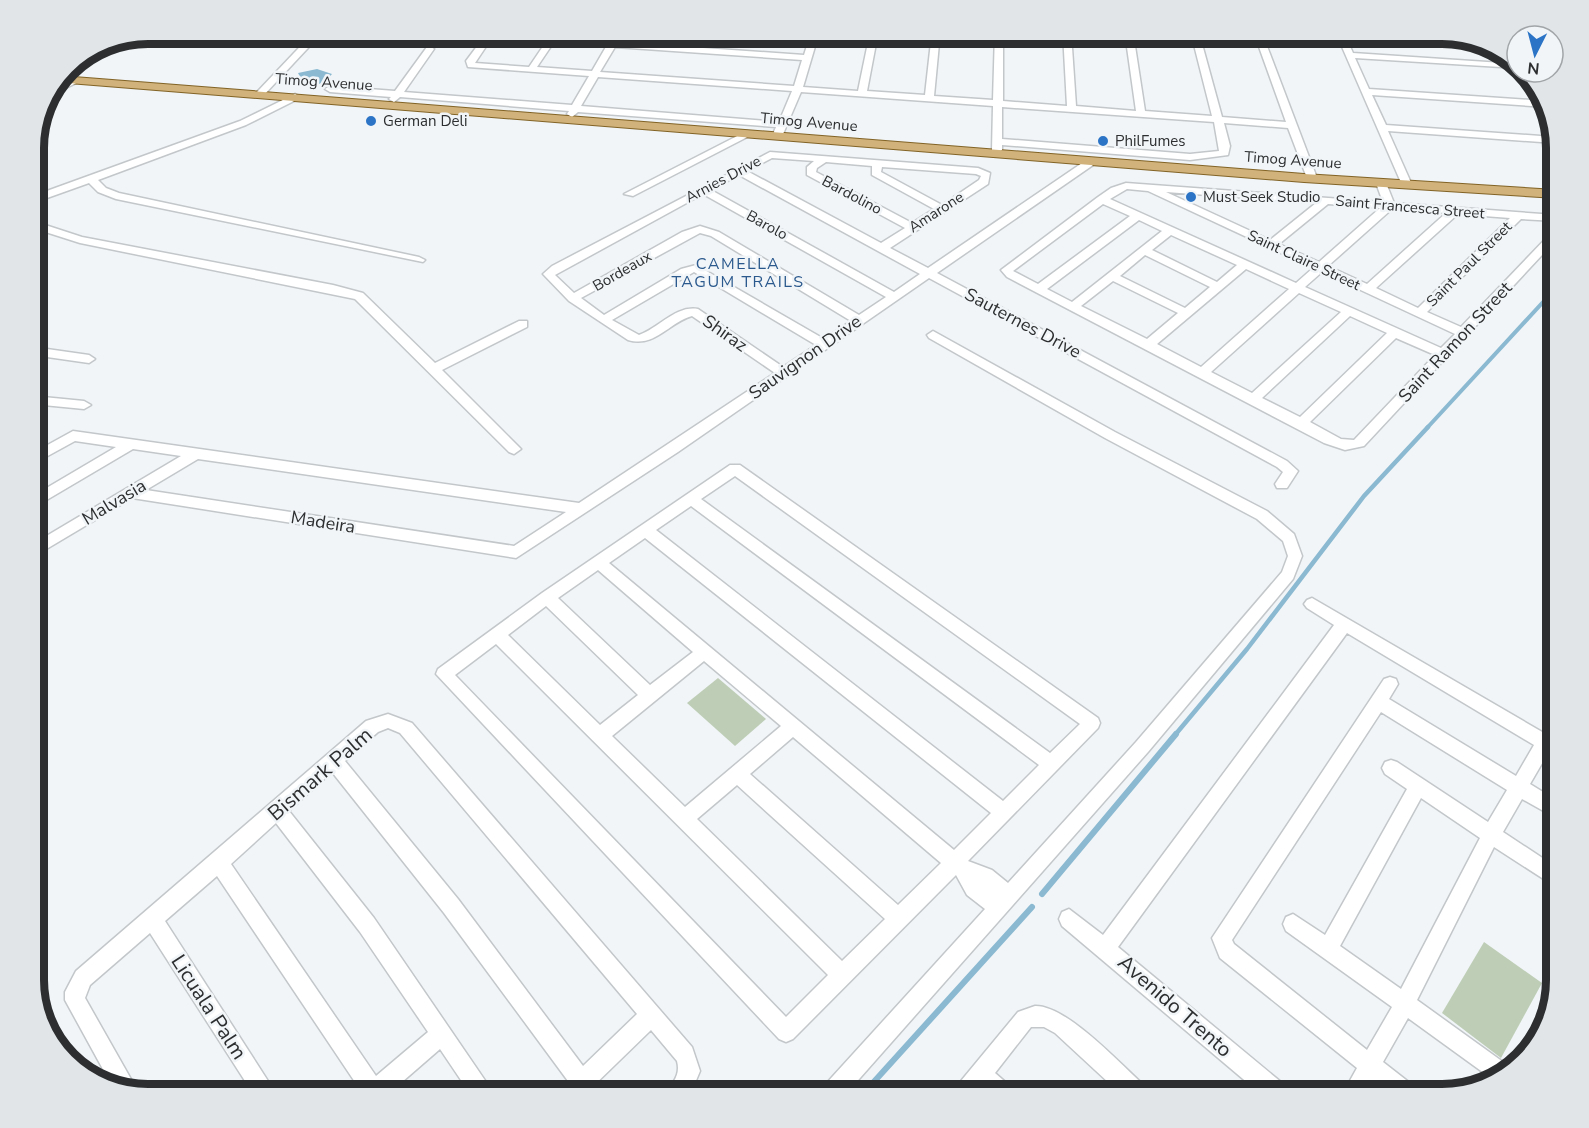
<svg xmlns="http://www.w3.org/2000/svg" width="1589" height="1128" font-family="'Nunito Sans',sans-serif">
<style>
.green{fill:#beceb6}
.water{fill:#8ab9d1}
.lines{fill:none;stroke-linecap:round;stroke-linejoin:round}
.stream-far2{stroke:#8ab9d1;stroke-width:4}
.stream-far1{stroke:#8ab9d1;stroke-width:4.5}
.stream{stroke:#8ab9d1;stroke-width:6}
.minor-casing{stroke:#c3c7ca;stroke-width:3}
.major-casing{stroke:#826326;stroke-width:2}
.minor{fill:#fff;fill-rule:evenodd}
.major{fill:#d0b27a;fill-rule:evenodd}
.poi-dot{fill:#2c75c6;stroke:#f1f5f8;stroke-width:2}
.labels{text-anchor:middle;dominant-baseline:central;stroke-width:5;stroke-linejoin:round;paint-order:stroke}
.far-street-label{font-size:15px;fill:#2c2e2f;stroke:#f1f5f8}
.far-poi-label{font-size:15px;fill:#2c2e2f;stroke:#f1f5f8;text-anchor:start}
.far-neighbourhood-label{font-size:16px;letter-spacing:1.5px;fill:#2b598d;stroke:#f1f5f8}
.street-label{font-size:18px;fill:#2c2e2f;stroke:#f1f5f8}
.near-street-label{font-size:21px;fill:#2c2e2f;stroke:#f1f5f8}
.rim{fill:none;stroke:#2c2e2f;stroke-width:8}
</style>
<rect width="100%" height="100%" fill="#f1f5f8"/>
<g class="green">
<path d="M718 678 766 719 735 746 687 703Z"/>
<path d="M1484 942 1542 983 1501 1058 1442 1013Z"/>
</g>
<path class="water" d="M317 69 332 74 324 83 305 86 298 73Z"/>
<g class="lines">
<path class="stream-far2" d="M1427 428 1556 288"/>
<path class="stream-far1" d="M1175 735 1247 649 1364 496 1428 427"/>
<g class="stream">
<path d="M1042 894 1176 734"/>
<path d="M862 1095 1032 907"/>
</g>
<g class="minor-casing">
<g id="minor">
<path d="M313 33H322L263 96H257V92Z"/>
<path d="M487 33H495L475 63 529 67 552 33H560L537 67 592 71 614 33H622L617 42 804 55 811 33H819L803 87 858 91 870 33H878L867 91 925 95 932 33H940L934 96 993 100 995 33H1003V101L1067 106 1063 33H1071L1076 106 1136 111 1125 33H1133L1145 111 1212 116 1191 33H1199L1222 117 1286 122 1254 33H1262L1317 178 1312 181 1307 178 1288 128 1224 123 1230 146 1228 155 1190 160 1002 145V150L997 153 992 150 993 106 801 92 783 134 778 137 773 134 776 127 578 112 572 117 567 114 569 111 400 97 394 102 389 99 391 97 330 92 325 89 330 86 395 91 427 47 430 46 434 49 404 92 572 105 589 76 468 67 466 61ZM615 47 802 60 794 86 600 72ZM598 77 792 91 779 122 581 106ZM1002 107 1214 122 1219 151 1190 154 1002 139Z"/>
<path d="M1336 33H1344L1353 53 1517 64V68L1355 58 1369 89 1545 101 1546 107 1372 95 1386 125 1554 137 1555 143 1388 131 1412 185 1403 187Z"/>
<path d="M75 78 83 80 44 98 50 90Z"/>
<path d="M295 94 300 97 298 99 246 125 98 180 106 188 119 193 419 257 425 260 423 262 116 199 98 192 89 183 33 203V196L240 121Z"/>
<path d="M747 131 755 133 633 196 624 194Z"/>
<path d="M770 152 978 168 990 173 988 184 890 248 928 268 1088 159H1096V163L937 273 1287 461 1298 471 1287 488H1277L1275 484 1283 472 1277 467 929 278 678 452 516 558 132 498 33 557V544L181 456 133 449 33 508V496L116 447 75 441 33 464V453L73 431 579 503 775 373 692 316C668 323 655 348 628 340L569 301 543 274 552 266ZM772 158 814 161 807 167V175L905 228 881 243 747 171ZM826 162 872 166V175L934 209 912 223 816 172 817 168ZM882 167 976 174 981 176 979 180 942 205 881 172ZM739 175 920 274 894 292 711 190ZM703 194 886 297 859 315 719 232 700 226 682 232 574 293 555 275ZM700 233 711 236 851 321 824 339 696 265 681 269 604 315 581 298ZM694 272 816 345 783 367 698 309C676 305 659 328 639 335L612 320ZM198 459 566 512 514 546 146 490Z"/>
<path d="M1381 180 1386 183 1394 203 1556 215V221L1521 219 1427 312 1461 327 1552 232 1556 231V240L1364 446 1345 450 1324 443 1007 277 1001 270 1098 197 1111 188 1126 183 1383 202 1376 183ZM1127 189 1148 191 1313 268 1296 283 1110 199ZM1166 192 1316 203 1270 240ZM1103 204 1130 216 1038 284 1013 271ZM1328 204 1380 208 1319 262 1279 244ZM1392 209 1446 213 1367 284 1328 266ZM1458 214 1510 218 1418 308 1376 288ZM1139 220 1162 231 1072 302 1047 289ZM1171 235 1237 265 1217 282 1152 250ZM1145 255 1210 287 1185 308 1120 276ZM1246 269 1289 289 1201 367 1157 344ZM1322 272 1455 334 1441 348 1305 287ZM1113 281 1178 313 1147 339 1081 306ZM1299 293 1341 312 1252 393 1211 372ZM1350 316 1387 333 1300 417 1262 398ZM1396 338 1435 355 1354 440 1341 439 1310 422Z"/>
<path d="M33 221 82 237 333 285 363 293 435 363 519 321H527V327L442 370 521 449 514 454 509 452 355 299 80 243 33 228Z"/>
<path d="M933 331 1115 432 1267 511 1294 534 1302 556 1293 579 1148 752 845 1095H820L823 1087 985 909 967 895 956 875 793 1039 786 1042 779 1039 436 674 438 669 542 593 730 465H740L1098 718 1100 723 1098 728 968 861 992 870 1008 883 1136 742 1282 572 1288 556 1283 541 1257 519 1105 438 929 338 927 335ZM735 476 1080 724 1050 753 701 499ZM691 506 1039 765 1003 801 656 530ZM645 538 991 813 954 850 609 563ZM598 570 693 652 650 685 558 598ZM546 606 638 695 600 725 508 635ZM496 644 828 975 786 1017 455 675ZM704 661 781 726 685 807 612 736ZM793 737 941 863 898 905 750 774ZM737 785 885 919 842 961 697 819Z"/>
<path d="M33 347 89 355 95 359 89 363 33 355Z"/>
<path d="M33 396 84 401 91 405 84 409 33 404Z"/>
<path d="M1312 598 1556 740V757L1548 753 1530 784 1556 800V818L1522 799 1503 832 1556 867V887L1494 847 1417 1000 1510 1067 1495 1081 1408 1018 1383 1062 1415 1087 1418 1095H1390L1373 1081 1365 1095H1342L1357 1068 1220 958 1212 938 1384 679 1390 677 1396 679 1398 684 1389 699 1516 776 1534 745 1347 633 1118 947 1287 1087 1290 1095H1262L1062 926 1059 919 1062 912 1069 909 1103 935 1334 625 1307 608 1304 604 1307 600ZM1381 712 1507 790 1488 822 1397 762 1391 760 1385 762 1382 768 1385 774 1407 789 1325 935 1293 914 1286 917 1283 924 1286 931 1392 1007 1367 1050 1234 944 1232 940ZM1421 798 1480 838 1401 989 1340 946Z"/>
<path d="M388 714 412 723 692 1047 700 1071 690 1095H666C672 1082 681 1076 677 1061L651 1030 584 1095H558L568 1081 444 913 332 772 289 811 374 918 495 1095H471L440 1049 387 1095H359L361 1091 217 876 165 921 277 1095H254L150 933 90 985 85 998 136 1088 135 1091 110 1082 65 1000V992L76 971 366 721ZM388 728 400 733 637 1014 583 1066 458 899 345 761 378 732ZM276 823 360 932 428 1032 376 1076 231 864Z"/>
<path d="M1035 1006C1067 1005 1122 1066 1146 1087L1149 1095H1122L1055 1033 1044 1027H1031L995 1073 1011 1087 1014 1095H988L982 1090 978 1095H953L956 1087 1018 1012Z"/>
</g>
</g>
<g class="major-casing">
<path id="major" d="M61 76 1304 174 1556 190V198L1304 182 56 82Z"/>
</g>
<use href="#minor" class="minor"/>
<use href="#major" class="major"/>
</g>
<g class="poi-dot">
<circle cx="371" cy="121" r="6"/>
<circle cx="1103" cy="141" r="6"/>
<circle cx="1191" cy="197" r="6"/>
</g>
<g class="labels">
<g class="far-street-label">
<text transform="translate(324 82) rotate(4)">Timog Avenue</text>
<text transform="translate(809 122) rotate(5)">Timog Avenue</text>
<text transform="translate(1293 160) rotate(4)">Timog Avenue</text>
<text transform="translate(723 179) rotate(-28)">Arnies Drive</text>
<text transform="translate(852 195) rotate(28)">Bardolino</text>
<text transform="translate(1410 207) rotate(5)">Saint Francesca Street</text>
<text transform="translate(936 212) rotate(-33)">Amarone</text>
<text transform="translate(767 225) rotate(29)">Barolo</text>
<text transform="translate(1304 260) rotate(25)">Saint Claire Street</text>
<text transform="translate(1469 264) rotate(-45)">Saint Paul Street</text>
<text transform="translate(622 271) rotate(-30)">Bordeaux</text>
</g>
<g class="far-poi-label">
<text x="383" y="121">German Deli</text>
<text x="1115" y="141">PhilFumes</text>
<text x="1203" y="197">Must Seek Studio</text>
</g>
<g class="far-neighbourhood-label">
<text x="738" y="264">CAMELLA<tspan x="738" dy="18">TAGUM TRAILS</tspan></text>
</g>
<g class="street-label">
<text transform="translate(1023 323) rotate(28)">Sauternes Drive</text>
<text transform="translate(725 333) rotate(35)">Shiraz</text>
<text transform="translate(1455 342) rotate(-47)">Saint Ramon Street</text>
<text transform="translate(805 357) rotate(-35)">Sauvignon Drive</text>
<text transform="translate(114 502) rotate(-31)">Malvasia</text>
<text transform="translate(323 522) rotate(9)">Madeira</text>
</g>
<g class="near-street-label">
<text transform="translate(320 774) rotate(-41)">Bismark Palm</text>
<text transform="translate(1175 1006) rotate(41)">Avenido Trento</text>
<text transform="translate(209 1007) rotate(57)">Licuala Palm</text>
</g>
</g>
<path d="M0 0H1589V1128H0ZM148 44H1442A104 104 0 0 1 1546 148V980A104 104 0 0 1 1442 1084H148A104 104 0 0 1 44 980V148A104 104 0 0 1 148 44Z" fill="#e1e5e8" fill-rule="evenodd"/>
<path class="rim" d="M148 44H1442A104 104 0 0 1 1546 148V980A104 104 0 0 1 1442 1084H148A104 104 0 0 1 44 980V148A104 104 0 0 1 148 44Z"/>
<g transform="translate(1535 54) rotate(186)"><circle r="28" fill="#f1f5f8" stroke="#a2a5a8" stroke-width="1.5"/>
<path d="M0-4.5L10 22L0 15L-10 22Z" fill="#2c75c6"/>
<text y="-9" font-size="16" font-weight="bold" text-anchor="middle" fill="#2c2e2f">N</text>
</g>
</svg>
